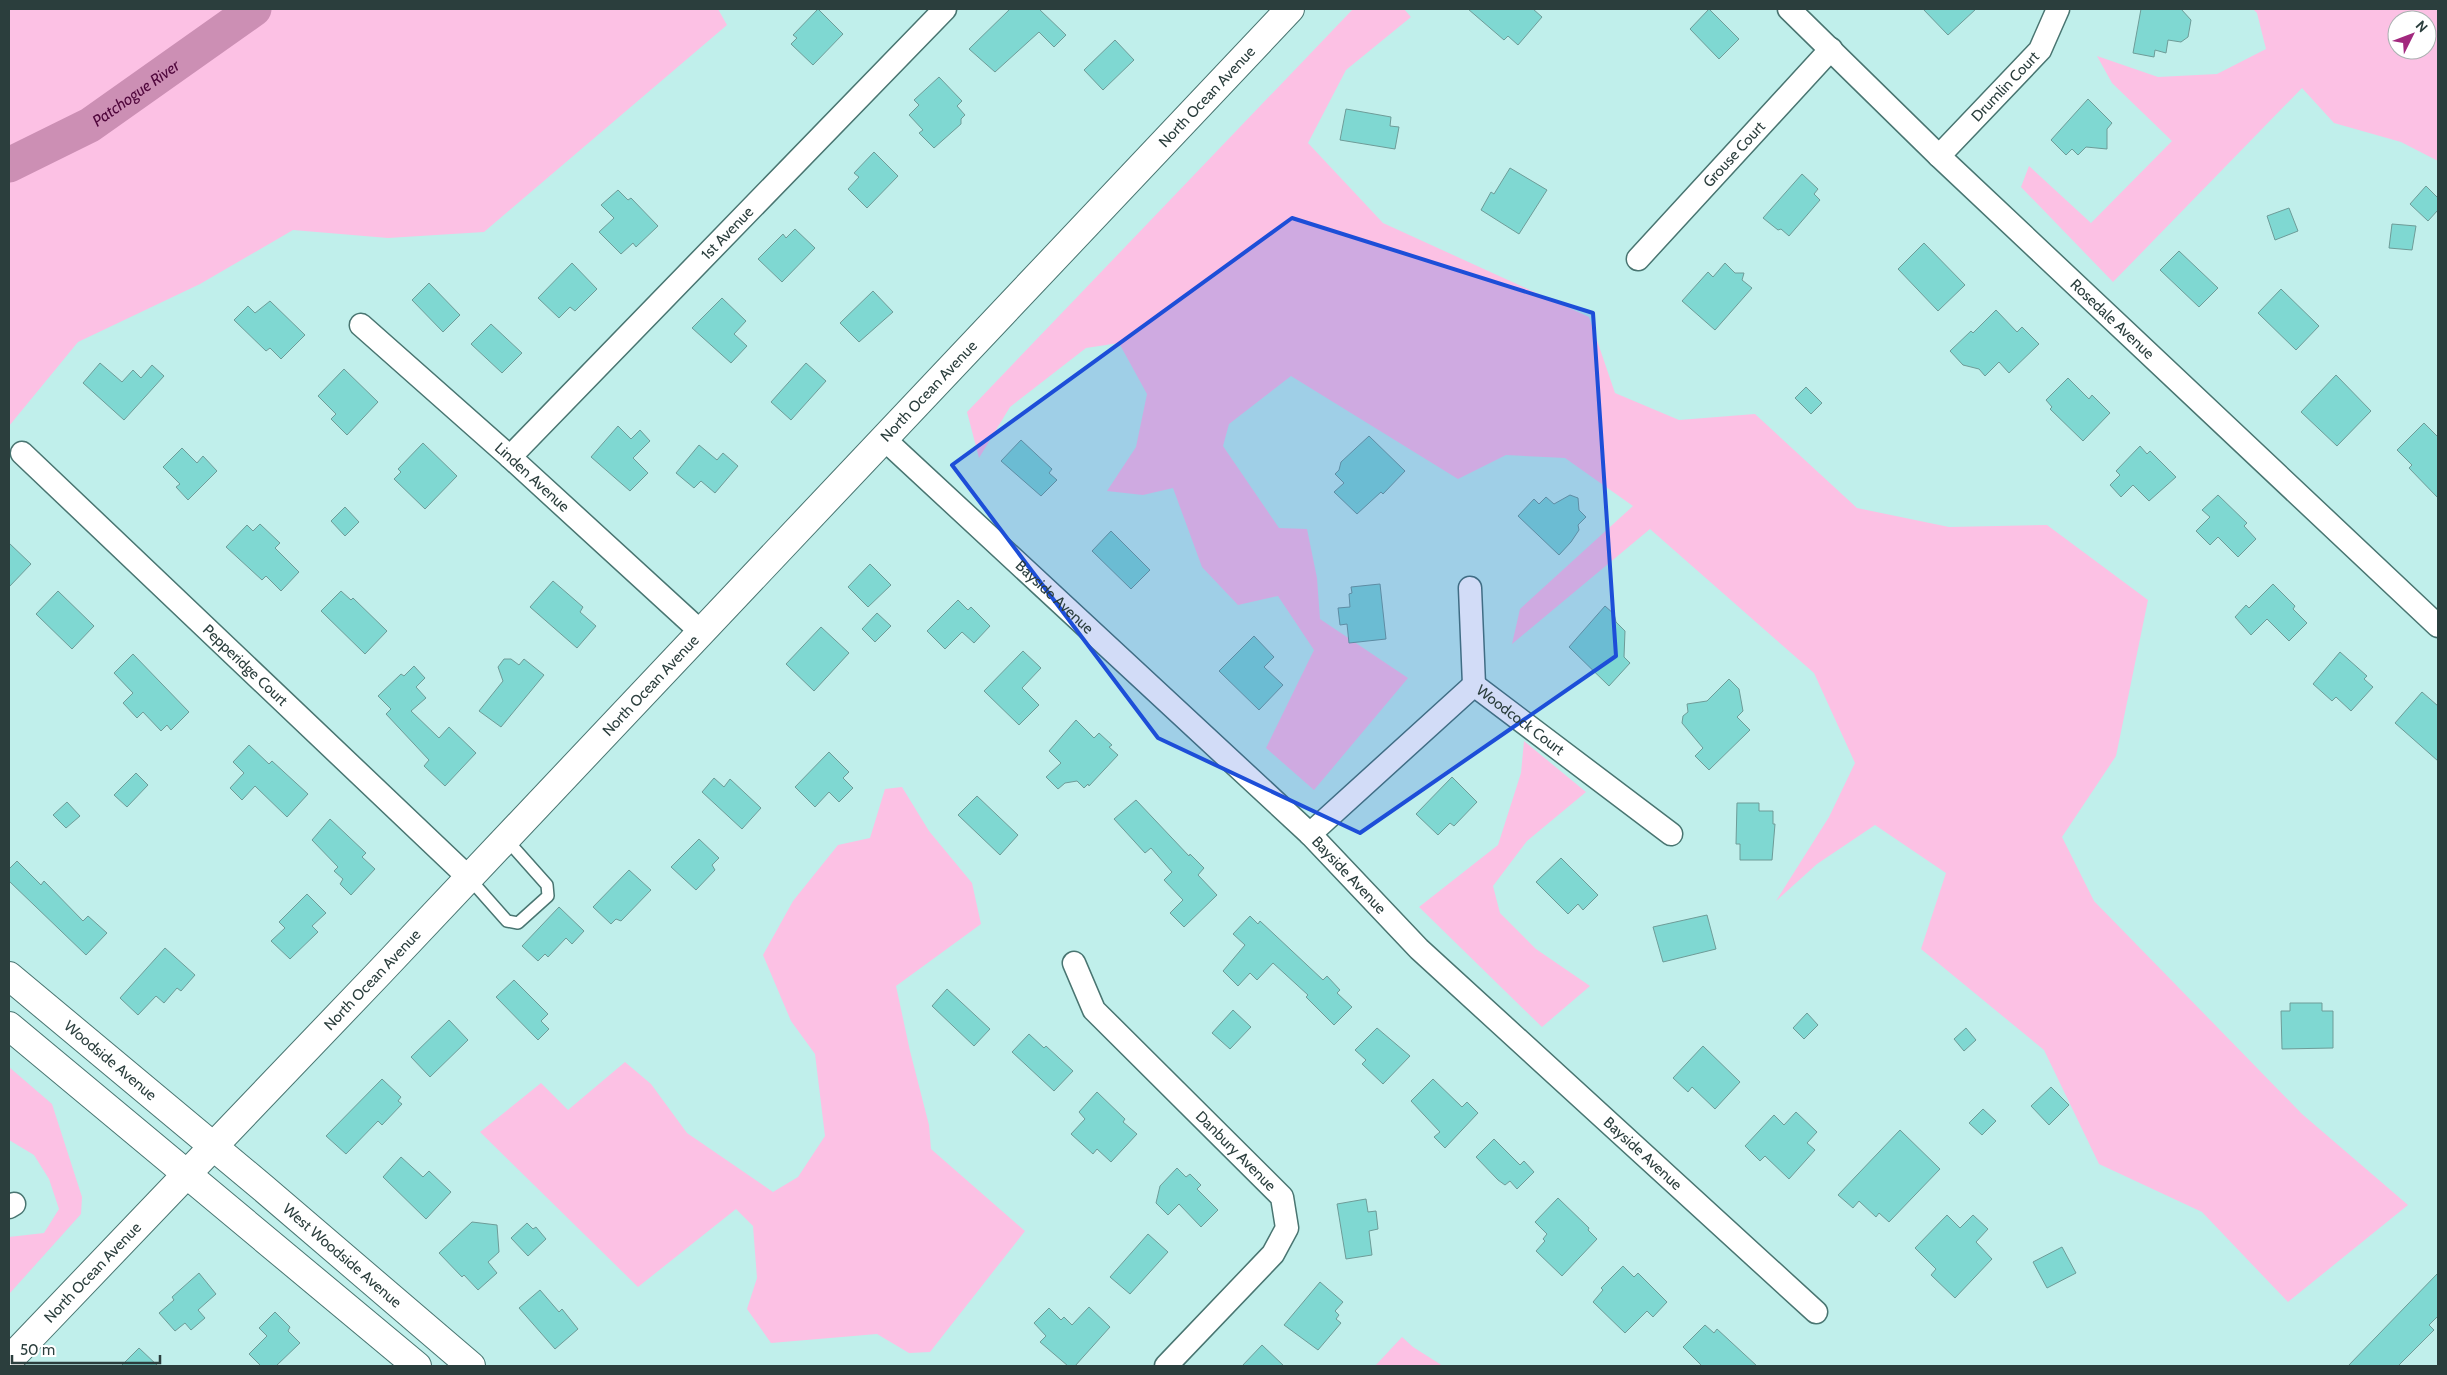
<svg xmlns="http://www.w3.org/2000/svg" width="2447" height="1375" font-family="Cabin,sans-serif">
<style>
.green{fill:#fcc1e4;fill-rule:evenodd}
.water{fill:#cc8fb4}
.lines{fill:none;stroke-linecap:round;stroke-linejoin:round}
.river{stroke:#cc8fb4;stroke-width:35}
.building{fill:#7fd8d2;stroke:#6e9c98}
.service-casing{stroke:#497571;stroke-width:14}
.minor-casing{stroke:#497571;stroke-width:25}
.secondary-casing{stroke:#497571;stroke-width:30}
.primary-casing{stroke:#497571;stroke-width:30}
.service{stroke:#fff;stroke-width:11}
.minor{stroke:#fff;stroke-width:22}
.secondary{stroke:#fff;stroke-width:28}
.primary{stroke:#fff;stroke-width:28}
.marked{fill:#1d4ed8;fill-opacity:0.2;stroke:#1d4ed8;stroke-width:4;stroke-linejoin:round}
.labels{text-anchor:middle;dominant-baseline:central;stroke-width:5;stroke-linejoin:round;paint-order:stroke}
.street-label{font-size:15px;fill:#2b3e3d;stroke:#fff}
.water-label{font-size:16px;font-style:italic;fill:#4f063b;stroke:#fff}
</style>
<rect width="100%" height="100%" fill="#c0efeb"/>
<g class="green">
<path d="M9 9H718L727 25 484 232 388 238 293 230 200 284 78 342 9 426V171L78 131 9 158Z"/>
<path d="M1353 9H1404L1411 17 1346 70 1308 143 1383 223 1589 317 1615 393 1679 420 1755 414 1857 508 1949 527 2047 525 2148 600 2116 756 2062 837 2094 901 2302 1114 2408 1205 2288 1302 2202 1212 2099 1164 2044 1050 1921 949 1946 873 1875 825 1817 864 1776 901 1829 817 1855 763 1814 673 1650 529 1512 644 1520 609 1633 506 1565 458 1506 455 1458 479 1291 376 1229 424 1223 446 1279 528 1307 529 1317 578 1320 619 1408 678 1314 790 1266 748 1314 650 1278 596 1238 605 1202 567 1173 488 1143 495 1107 491 1136 447 1147 394 1119 343 1086 348 1010 407 979 458 967 412Z"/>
<path d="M2253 9H2438V161L2401 142 2334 123 2302 88 2113 282 2021 187 2029 166 2091 223 2172 141 2112 83 2097 56 2158 77 2217 74 2266 49 2257 13ZM2397 20H2427V50H2397Z"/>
<path d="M1524 741 1586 792 1527 841 1493 886 1500 913 1536 949 1590 986 1542 1027 1419 907 1498 845 1521 773Z"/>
<path d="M902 787 929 831 972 883 981 924 896 986 910 1051 929 1125 931 1149 1025 1231 930 1352 909 1353 877 1334 771 1343 747 1309 757 1278 753 1226 736 1209 638 1287 480 1132 541 1083 568 1110 625 1062 651 1084 687 1133 773 1192 798 1177 825 1136 815 1054 791 1021 763 955 793 901 838 845 870 838 885 789Z"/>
<path d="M9 1067 52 1104 82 1197 81 1214 10 1293 9 1237 44 1233 59 1209 49 1179 34 1155 9 1140Z"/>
<path d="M1402 1337 1413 1347 1443 1366H1375Z"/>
</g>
<path class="water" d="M83 129 9 171V158Z"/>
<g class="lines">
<path class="river" id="s1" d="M9 165 90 125 254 9"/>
</g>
<g class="building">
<path d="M818 9 843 34 813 65 791 44 797 38 793 35Z"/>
<path d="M1010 9H1039L1066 35 1054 47 1039 32 995 72 969 49Z"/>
<path d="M1468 9H1533L1542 17 1518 45 1508 36 1504 40Z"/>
<path d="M1709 9 1739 39 1719 59 1690 29Z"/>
<path d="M1923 9H1976L1948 35Z"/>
<path d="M2141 9H2181L2191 20 2188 37 2181 42 2168 40 2166 53 2155 50 2154 57 2133 53Z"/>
<path d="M1115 40 1134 60 1103 90 1084 70Z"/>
<path d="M939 77 962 101 957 106 965 115 961 119V124L934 148 919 133 923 130 909 115 919 105 914 100Z"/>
<path d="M2088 99 2112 123 2107 129V149L2086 147 2078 155 2072 149 2066 155 2051 140Z"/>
<path d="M1346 109 1391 117 1390 126 1399 127 1395 149 1340 140Z"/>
<path d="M874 152 898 176 867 208 848 189 859 177 854 173Z"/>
<path d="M1510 168 1547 190 1519 234 1481 210 1491 192 1494 194Z"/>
<path d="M1802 174 1818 189 1814 194 1820 200 1789 236 1781 229 1778 230 1763 218Z"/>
<path d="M2426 186 2438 198V210L2428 221 2410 204Z"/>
<path d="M618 190 628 200 631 198 658 226 636 247 633 243 621 254 599 232 614 218 601 205Z"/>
<path d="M2289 208 2298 231 2275 240 2267 216Z"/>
<path d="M2392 224 2416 226 2412 250 2389 248Z"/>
<path d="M795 229 815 248 782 282 758 259 783 234 786 238Z"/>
<path d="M1924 243 1965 285 1938 311 1898 269Z"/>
<path d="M2179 251 2218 288 2199 307 2160 270Z"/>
<path d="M572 263 597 289 575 311 570 307 559 318 538 298Z"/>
<path d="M1725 263 1735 273H1744L1742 280 1752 288 1715 330 1682 301 1708 272 1713 277Z"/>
<path d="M429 283 460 315 443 332 412 300Z"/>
<path d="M2281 289 2319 326 2296 350 2258 313Z"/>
<path d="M873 291 893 312 859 342 840 323Z"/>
<path d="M722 298 746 321 734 334 747 346 731 363 692 328Z"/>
<path d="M270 301 305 335 281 359 270 348 266 351 234 320 248 306 255 313Z"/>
<path d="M1996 310 2017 332 2022 327 2039 344 2009 373 1999 362 1985 376 1979 369 1963 365 1950 351 1971 331 1973 333Z"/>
<path d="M491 324 522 353 502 373 471 344Z"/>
<path d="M100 363 122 382 133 370 141 378 152 365 164 376 124 420 83 383Z"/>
<path d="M806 363 826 381 791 420 771 402Z"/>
<path d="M344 369 378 402 347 435 331 419 336 414 318 396Z"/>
<path d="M2336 375 2371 411 2337 446 2301 412Z"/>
<path d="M2068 378 2089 399 2092 395 2110 413 2083 441 2050 409 2052 407 2046 400Z"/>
<path d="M1806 387 1822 403 1811 414 1795 398Z"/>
<path d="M2424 423 2438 437V498L2409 468 2412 465 2397 450Z"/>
<path d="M618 426 631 439 640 430 650 441 633 458 648 473 630 491 591 457Z"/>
<path d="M1369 436 1405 471 1383 494 1381 492 1357 514 1334 492 1344 483 1335 474 1339 470 1341 462Z"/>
<path d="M1021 440 1052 469 1049 473 1057 480 1041 496 1001 461Z"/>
<path d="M423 443 457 476 425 509 394 479 401 472 398 469Z"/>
<path d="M699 445 717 460 723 453 738 466 715 493 701 481 694 488 676 473Z"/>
<path d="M2140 446 2147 454 2150 451 2176 477 2149 501 2133 485 2121 497 2110 485 2120 475 2116 471Z"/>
<path d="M182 448 197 463 203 456 217 471 188 500 176 487 180 484 163 467Z"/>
<path d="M1570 495 1578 498 1579 510 1586 517 1578 525 1579 530 1571 542 1559 555 1518 516 1534 499 1539 504 1546 497 1554 504Z"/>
<path d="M2218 495 2247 523 2244 526 2256 539 2238 557 2218 537 2210 545 2196 531 2210 517 2202 510Z"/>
<path d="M345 507 359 522 345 536 331 521Z"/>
<path d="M260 524 280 543 275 548 299 572 281 591 266 576 262 580 226 547 247 525 253 531Z"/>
<path d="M1111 531 1150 570 1131 589 1092 551Z"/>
<path d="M9 543 31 564 9 587Z"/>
<path d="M870 564 891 585 868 607 848 587Z"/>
<path d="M553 581 583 607 580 612 596 626 577 648 530 607Z"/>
<path d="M1380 584 1386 639 1349 643 1347 624 1340 625 1338 608 1350 607 1349 594 1352 593 1351 587Z"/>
<path d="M2273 584 2295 606 2293 609 2307 623 2289 641 2267 619 2251 635 2235 617 2246 605 2249 608Z"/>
<path d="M58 591 94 626 72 649 36 614Z"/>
<path d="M341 591 351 600 353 598 387 631 365 654 321 611Z"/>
<path d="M958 600 968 610 971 607 990 626 974 643 962 632 945 649 927 631Z"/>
<path d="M1605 606 1614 614 1616 622 1625 631 1624 657 1630 663 1609 686 1569 647Z"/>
<path d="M877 613 891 626 875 642 862 629Z"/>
<path d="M821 627 849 653 814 691 786 664Z"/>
<path d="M1254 636 1274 657 1264 667 1283 685 1259 710 1219 671Z"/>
<path d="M1023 651 1041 668 1022 688 1039 705 1019 725 984 691Z"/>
<path d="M2340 652 2367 676 2364 679 2373 687 2351 711 2336 697 2332 701 2313 684Z"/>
<path d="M133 654 189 712 171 730 167 725 161 731 143 712 137 718 123 703 133 693 114 673Z"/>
<path d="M504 659H511L519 665 524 659 544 675 501 727 479 711 503 681 498 667Z"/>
<path d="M414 666 425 678 416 687 426 698 411 711 439 738 449 727 476 753 445 786 424 766 429 760 386 714 391 709 378 696 401 674 404 676Z"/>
<path d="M1729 679 1739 689 1743 711 1737 717 1750 730 1709 770 1695 756 1703 748 1682 723 1683 716 1688 712 1687 704 1707 701Z"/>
<path d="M2422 692 2438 706V761L2395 723Z"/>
<path d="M1076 720 1094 738 1099 733 1112 745 1109 747 1118 755 1089 786 1088 784 1084 788 1077 781 1065 783 1058 789 1046 777 1061 763 1049 751Z"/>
<path d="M249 745 269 764 272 761 308 794 287 817 255 786 242 800 230 788 244 773 233 762Z"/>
<path d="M829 752 849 772 843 778 853 788 839 802 829 792 815 807 795 787Z"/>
<path d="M136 773 148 785 127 807 114 795Z"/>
<path d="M1452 777 1477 802 1454 826 1450 823 1438 835 1416 814Z"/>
<path d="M714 778 724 787 730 779 761 808 742 829 702 792Z"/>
<path d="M977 796 1018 835 1000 855 958 815Z"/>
<path d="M1136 800 1189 856 1190 854 1204 868 1198 875 1217 895 1184 927 1170 913 1183 900 1164 880 1172 872 1151 848 1145 853 1114 819Z"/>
<path d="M67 802 80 816 66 828 53 815Z"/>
<path d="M1737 803H1759V811H1773V824H1775L1772 860H1740V844H1736Z"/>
<path d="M330 819 366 853 362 857 375 869 351 895 340 884 343 879 334 871 338 867 312 840Z"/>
<path d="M699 839 719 858 712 865 715 870 696 890 671 867Z"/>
<path d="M1561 858 1598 895 1583 910 1578 904 1568 914 1536 882Z"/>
<path d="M17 861 41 885 44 881 83 921 88 916 107 933 86 955 9 881V869Z"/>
<path d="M629 870 651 890 621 921 616 919 611 924 593 907Z"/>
<path d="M307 894 326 913 312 926 318 932 290 959 271 941 285 928 279 922Z"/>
<path d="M559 907 584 931 572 944 566 938 548 957 545 954 538 961 522 946Z"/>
<path d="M1707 915 1716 949 1663 962 1653 927Z"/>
<path d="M1250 916 1258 924 1260 921 1323 980 1327 976 1340 990 1337 993 1352 1007 1334 1025 1306 997 1308 995 1273 963 1257 980 1250 973 1238 986 1223 971 1245 945 1233 934Z"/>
<path d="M165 948 195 975 181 991 177 988 164 1003 156 996 138 1015 120 998Z"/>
<path d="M514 980 548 1014 541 1021 549 1029 538 1040 496 997Z"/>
<path d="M947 989 990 1029 974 1046 932 1006Z"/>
<path d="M2290 1003H2322V1011H2333V1048L2282 1049 2281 1011H2290Z"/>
<path d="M1233 1010 1251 1027 1230 1049 1212 1033Z"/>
<path d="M1807 1013 1818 1025 1804 1039 1793 1028Z"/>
<path d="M449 1020 468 1040 430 1077 411 1057Z"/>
<path d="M1377 1028 1410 1056 1383 1084 1362 1064 1366 1060 1355 1050Z"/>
<path d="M1966 1028 1976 1040 1964 1051 1954 1039Z"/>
<path d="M1029 1034 1044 1048 1046 1046 1073 1071 1054 1091 1012 1052Z"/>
<path d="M1703 1046 1740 1082 1715 1109 1692 1087 1688 1092 1673 1078Z"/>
<path d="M382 1079 401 1097 398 1101 402 1104 382 1125 378 1121 346 1154 326 1136Z"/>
<path d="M1433 1079 1462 1107 1467 1102 1478 1113 1445 1148 1434 1137 1440 1132 1411 1101Z"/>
<path d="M2051 1087 2069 1105 2049 1125 2031 1106Z"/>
<path d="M1097 1092 1125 1119 1123 1122 1137 1134 1111 1162 1097 1149 1093 1154 1071 1134 1085 1119 1079 1112Z"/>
<path d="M1983 1109 1996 1121 1982 1135 1969 1123Z"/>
<path d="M1796 1112 1817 1132 1807 1143 1815 1150 1789 1179 1765 1156 1760 1161 1745 1146 1774 1115 1784 1125Z"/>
<path d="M1900 1130 1940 1169 1889 1222 1879 1213 1876 1217 1859 1201 1853 1208 1838 1195Z"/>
<path d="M1494 1139 1520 1165 1524 1161 1534 1172 1517 1189 1510 1181 1505 1185 1498 1180 1476 1157Z"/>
<path d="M401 1157 423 1177 429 1171 451 1192 426 1219 383 1177Z"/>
<path d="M1177 1168 1186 1177 1190 1174 1201 1185 1197 1189 1218 1210 1201 1227 1179 1204 1168 1215 1156 1203 1160 1186Z"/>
<path d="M1558 1198 1589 1228 1588 1230 1597 1239 1562 1276 1536 1251 1545 1241 1543 1239 1547 1234 1535 1222Z"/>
<path d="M1366 1199 1368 1212 1376 1211 1378 1229 1369 1231 1372 1255 1346 1259 1337 1204Z"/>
<path d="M1947 1215 1960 1228 1973 1215 1988 1229 1976 1242 1992 1259 1955 1298 1931 1275 1936 1269 1915 1248Z"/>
<path d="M472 1222 497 1225 499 1252 488 1262 497 1273 478 1290 464 1275 462 1277 439 1253Z"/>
<path d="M527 1223 533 1229 536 1227 546 1239 528 1256 511 1238Z"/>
<path d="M1148 1234 1168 1252 1130 1294 1110 1277Z"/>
<path d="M2062 1247 2076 1273 2047 1288 2033 1262Z"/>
<path d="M1623 1266 1634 1277 1638 1273 1667 1302 1653 1317 1647 1311 1625 1333 1593 1302 1603 1290 1601 1288Z"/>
<path d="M199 1273 216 1294 198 1310 205 1318 191 1330 185 1323 175 1331 159 1313 174 1300 172 1297Z"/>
<path d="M2438 1273V1316L2429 1325 2434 1330 2398 1366H2348Z"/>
<path d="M1320 1282 1343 1302 1335 1311 1339 1315 1336 1319 1341 1323 1318 1350 1284 1325Z"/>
<path d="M540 1290 559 1312 562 1309 578 1329 555 1349 519 1308Z"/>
<path d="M1089 1307 1110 1327 1075 1366H1068L1040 1342 1046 1336 1034 1323 1049 1308 1061 1320 1064 1317 1072 1325Z"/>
<path d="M275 1312 290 1327 288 1331 300 1343 276 1366H261L249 1354 267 1336 259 1328Z"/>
<path d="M1705 1325 1714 1333 1717 1329 1757 1366H1702L1683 1347Z"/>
<path d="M1262 1345 1284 1366H1242Z"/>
<path d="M139 1348 158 1366H121Z"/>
</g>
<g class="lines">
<g class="service-casing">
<path id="service" d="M468 877 507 921 518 923 548 896 547 885 506 839"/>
</g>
<g class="minor-casing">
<g id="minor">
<path id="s2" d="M1789 9 1939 156 2438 626"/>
<path id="s3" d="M1939 156 2040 50 2058 9"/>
<path id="s4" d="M1638 259 1831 49"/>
<path id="s5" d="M361 325 510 457 700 631"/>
<path id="s6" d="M883 438 1310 834 1419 949 1816 1312"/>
<path id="s7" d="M22 453 468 877"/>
<path id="s8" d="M510 457 945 9"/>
<path d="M1470 588 1474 685"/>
<path id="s9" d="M1474 685 1671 834"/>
<path d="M1310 834 1474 685"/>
<path id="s10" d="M1074 963 1094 1010 1282 1197 1287 1228 1273 1254 1166 1366"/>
<path d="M9 1207 14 1204"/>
</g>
</g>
<g class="secondary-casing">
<g id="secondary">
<path id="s11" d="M9 1360 380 972 1290 9"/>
</g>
</g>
<g class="primary-casing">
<g id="primary">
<path id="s12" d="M9 976 262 1187 471 1366"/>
<path d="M9 1026 417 1366"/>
</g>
</g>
<use href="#service" class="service"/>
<use href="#minor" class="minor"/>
<use href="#secondary" class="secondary"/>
<use href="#primary" class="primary"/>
</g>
<path class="marked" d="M1292 218 1593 313 1616 656 1360 833 1158 738 952 465Z"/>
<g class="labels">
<g class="street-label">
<text stroke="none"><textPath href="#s3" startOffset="96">Drumlin Court</textPath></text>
<text stroke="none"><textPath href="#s11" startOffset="1741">North Ocean Avenue</textPath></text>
<text stroke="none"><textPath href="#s4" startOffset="142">Grouse Court</textPath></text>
<text stroke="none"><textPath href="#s8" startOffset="312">1st Avenue</textPath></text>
<text stroke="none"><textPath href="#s2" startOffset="448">Rosedale Avenue</textPath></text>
<text stroke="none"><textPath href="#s11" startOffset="1336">North Ocean Avenue</textPath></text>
<text stroke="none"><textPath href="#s5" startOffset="229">Linden Avenue</textPath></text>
<text stroke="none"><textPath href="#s6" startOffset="234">Bayside Avenue</textPath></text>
<text stroke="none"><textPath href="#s7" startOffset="308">Pepperidge Court</textPath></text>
<text stroke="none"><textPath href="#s11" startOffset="931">North Ocean Avenue</textPath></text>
<text stroke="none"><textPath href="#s9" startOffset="58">Woodcock Court</textPath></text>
<text stroke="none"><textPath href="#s6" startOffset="639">Bayside Avenue</textPath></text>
<text stroke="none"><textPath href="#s11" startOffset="526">North Ocean Avenue</textPath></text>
<text stroke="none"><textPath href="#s12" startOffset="132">Woodside Avenue</textPath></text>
<text stroke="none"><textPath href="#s10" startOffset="251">Danbury Avenue</textPath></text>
<text stroke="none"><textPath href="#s6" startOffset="1044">Bayside Avenue</textPath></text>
<text stroke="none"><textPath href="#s12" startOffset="435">West Woodside Avenue</textPath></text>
<text stroke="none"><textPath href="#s11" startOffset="121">North Ocean Avenue</textPath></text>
</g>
<g class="water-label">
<text stroke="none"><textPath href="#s1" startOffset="146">Patchogue River</textPath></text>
</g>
</g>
<rect width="2447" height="1375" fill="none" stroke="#2b3e3d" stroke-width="20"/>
<g transform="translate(2412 35) rotate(48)"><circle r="24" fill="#ffffff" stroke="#aab2b1"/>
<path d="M0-4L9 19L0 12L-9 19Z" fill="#a2287e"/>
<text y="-8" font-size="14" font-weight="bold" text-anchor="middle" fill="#2b3e3d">N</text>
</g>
<path d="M12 1355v8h148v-8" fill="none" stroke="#2b3e3d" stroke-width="2.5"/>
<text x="20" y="1355" font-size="15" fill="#2b3e3d" stroke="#ffffff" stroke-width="4" paint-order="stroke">50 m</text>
</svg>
